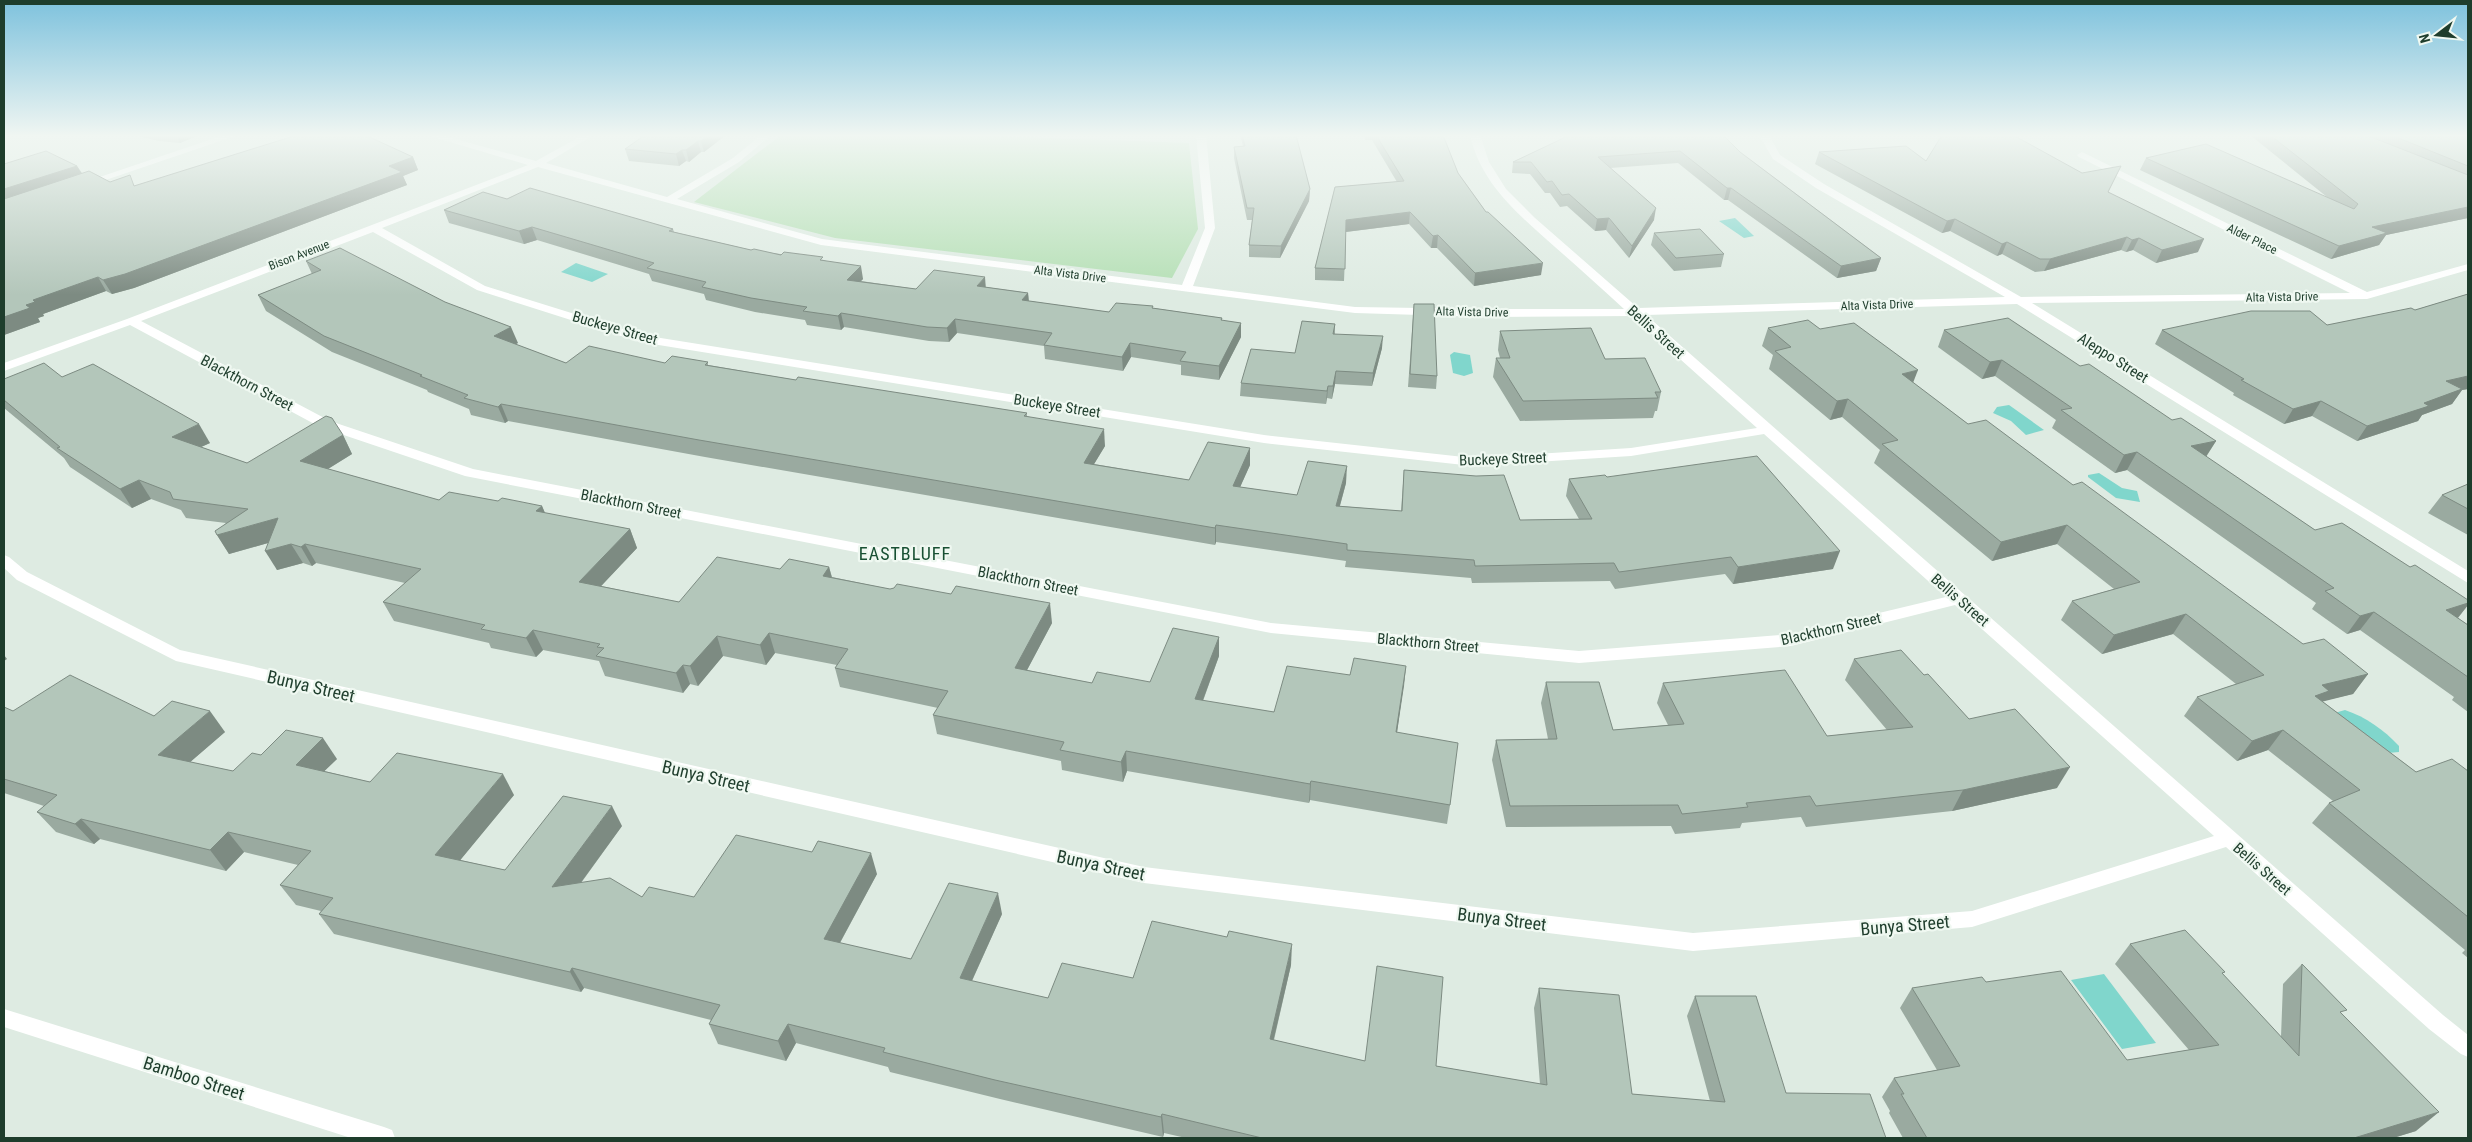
<svg xmlns="http://www.w3.org/2000/svg" width="2472" height="1142" font-family="'Roboto Condensed',sans-serif">
<style>
.green{fill:#b4dfb4}
.water{fill:#80d6cc}
.lines{fill:none;stroke-linecap:round;stroke-linejoin:round}
.minor{fill:#fff;fill-rule:evenodd}
.wall{fill:#9aaaa0}
.shaded-wall{fill:#7d8b82}
.building{fill:#b3c6ba;stroke:#7d8b82}
.labels{text-anchor:middle;dominant-baseline:central;stroke-width:4.5;stroke-linejoin:round;paint-order:stroke}
.far-street-label{font-size:12px;fill:#1e3d2c;stroke:#eff8f1}
.street-label{font-size:15px;fill:#1e3d2c;stroke:#eff8f1}
.quarter-label{font-size:18px;letter-spacing:1px;fill:#185033;stroke:#eff8f1}
.near-street-label{font-size:18px;fill:#1e3d2c;stroke:#eff8f1}
</style>
<rect width="100%" height="100%" fill="#deebe2"/>
<path class="green" d="M781 135H965L1189 143 1198 229 1172 278 835 238 694 202Z"/>
<g class="water">
<path d="M1735 218 1754 236 1744 238 1719 221Z"/>
<path d="M576 263 608 274 592 282 561 272Z"/>
<path d="M1454 352 1470 355 1473 373 1464 376 1453 373 1450 355Z"/>
<path d="M2009 405 2044 430 2026 435 2011 421 1993 413 1997 407Z"/>
<path d="M2099 473 2122 488 2137 491 2140 502 2116 498 2088 477V475Z"/>
<path d="M2345 710C2366 717 2384 730 2399 746V752L2388 753 2331 714Z"/>
<path d="M2104 974 2156 1043 2122 1049 2071 980Z"/>
</g>
<g class="lines">
<g class="minor">
<path d="M224 135H238L88 186 79 184Z"/>
<path d="M426 135H441L536 161 583 135H594L546 163 667 197 733 158 761 135H771L739 162 677 199 822 239 1182 285 1205 228 1196 135H1206L1215 228 1193 286 1355 307 1486 309H1624C1601 288 1578 267 1555 247 1518 214 1481 184 1470 135H1480L1489 162 1506 189 1535 218 1638 308 2005 297 1816 188 1773 159 1759 135H1769L1780 155 1824 184 2021 297 2350 293 2079 157 2077 155 2082 152 2367 292 2468 264V270L2367 299 2032 303 2468 571V583L2017 304 1646 315 2443 1015 2468 1035V1057L2461 1054 2429 1029 2226 847 1972 927 1693 951 1144 883 176 661 17 580 4 568V555L9 557 27 572 180 650 1144 867 1693 933 1972 911 2214 836 1955 605 1791 646 1579 663 1271 633 465 476 320 427 130 325 4 371V363L127 319 528 165ZM538 167 821 245 1355 313 1486 317 1632 316 1757 428 1631 448 1473 458 1264 435 642 335 485 286 382 228ZM373 232 477 290 640 342 1264 443 1473 466 1631 456 1764 434 1946 597 1791 634 1579 651 1271 623 473 469 330 421 141 321Z"/>
<path d="M4 1009 384 1127 392 1130 395 1138H351L4 1027Z"/>
</g>
</g>
<g class="wall">
<path d="M133 135H199L180 143 159 141Z"/>
<path d="M726 135 704 152H701L689 162 686 161 679 166 629 161 625 149Z"/>
<path d="M1240 135H1296L1310 189 1309 201 1280 258 1249 257V245L1252 220H1247L1234 158V147L1243 146Z"/>
<path d="M1364 135H1443L1458 173 1486 212 1541 275 1474 286 1437 248H1431L1409 224 1346 232 1344 281 1315 280V268L1335 187 1397 182 1372 140H1365Z"/>
<path d="M1570 135 1740 152 1881 258 1876 271 1837 278 1728 200H1724L1678 163 1610 168 1654 220 1629 258 1606 230 1595 231 1567 206 1560 207 1550 193H1545L1530 174 1512 173 1513 162Z"/>
<path d="M2250 135H2468V218L2386 235 2379 245 2331 259 2140 170 2146 158 2327 197Z"/>
<path d="M1819 152 1926 161 2108 192 2198 252 2156 263 2133 250 2126 252 2121 250 2044 271 2035 272 2002 254 1997 256 1950 231 1942 233 1815 164Z"/>
<path d="M413 157 418 170 403 176 407 185 134 288 112 294 106 291 43 314 44 316 38 318 40 322 4 335V164L77 166 82 173 110 182 136 186Z"/>
<path d="M507 199 673 229 674 232 751 250 824 260 863 279 861 281 916 289 986 287 1028 293 1029 301 1109 312 1153 308 1222 318V321L1241 323V337L1219 380 1181 375V365L1131 357 1123 371 1045 359 1044 346 957 333 949 342 929 341 844 327 841 330 807 325 805 320 755 312 706 300 704 294 652 281 649 274 537 240 524 244 449 223 444 210Z"/>
<path d="M1654 233 1724 254 1721 267 1674 271 1651 245Z"/>
<path d="M306 261 518 343 515 344 566 363H665L708 362V365L796 380 1027 413V416L1105 446 1094 464 1189 480 1250 448V465L1240 487 1297 495 1346 483 1340 506 1401 511 1404 470 1520 520 1579 519 1566 496 1569 479 1607 477 1833 569 1733 584 1725 574 1615 589 1610 581 1472 583 1471 578 1345 567 1346 561 1216 542 1215 545 705 457 508 421 505 423 471 415 469 409 428 392 427 390 332 352 266 311 258 295 312 274Z"/>
<path d="M2468 294V389L2462 390 2452 404 2422 415 2418 421 2357 441 2312 416 2284 424 2233 395 2234 393 2155 344 2162 330 2327 325 2415 310Z"/>
<path d="M1414 304 1437 376 1436 389 1408 387Z"/>
<path d="M1335 324V334L1382 348 1372 386 1335 384 1332 399 1327 398 1326 404 1240 396 1241 383 1295 353Z"/>
<path d="M1768 328 1820 329 1913 383 1968 424 2073 485 2303 644 2368 674 2353 694 2322 701 2416 772 2468 771V958L2462 953 2465 950 2312 823 2329 803 2333 801 2268 750 2237 761 2184 716 2197 697 2236 684 2173 634 2102 654 2061 620 2072 601 2114 589 2057 544 1992 561 1874 463 1880 450 1842 417 1830 420 1769 369 1773 355 1762 346Z"/>
<path d="M1944 330 2080 366 2172 420 2216 441 2206 457 2315 530 2468 605 2458 618 2468 625V712L2452 700 2454 697 2360 630 2347 634 2312 609 2316 603 2127 470 2115 473 2052 428 2056 420 1995 376 1982 379 1938 347Z"/>
<path d="M1500 331 1605 359 1661 392 1657 411H1655L1653 418 1520 421 1493 377 1496 358H1500L1498 350Z"/>
<path d="M62 377 210 443 201 447 247 463 343 435 352 454 328 469 439 500 498 501 542 506 545 513 630 529 637 548 601 586 679 602 780 569 829 567 832 577 1052 623 1027 670 1092 683 1150 682 1219 637V656L1203 701 1274 712 1350 675 1406 666 1397 733 1450 805 1447 824 1310 800 1309 803 1127 771 1123 782 1062 770 1061 761 937 734 933 715 938 708 840 687 835 668 837 665 775 653 766 665 723 656 698 686 690 684 683 693 605 676 599 661 543 650 536 657 491 648 489 643 394 621 383 602 405 583 316 563 312 566 303 563 277 570 268 543 229 554 217 535 226 523 186 518 181 510 151 499 132 508 70 467 64 458 4 408V379Z"/>
<path d="M2468 482V535L2428 513 2442 495 2466 485Z"/>
<path d="M1854 659 1924 675 1969 719 2057 788 1952 811 1806 827 1801 817 1742 823 1740 828 1675 834 1671 826 1506 827 1492 760 1496 740 1548 739 1541 703 1546 682 1613 730 1668 725 1657 703 1663 683 1827 736 1887 730 1845 680Z"/>
<path d="M4 707 13 711 154 716 225 732 190 762 233 771 261 755 337 759 324 771 370 782 514 795 460 860 505 870 622 826 581 883 642 897H694L877 874 840 943 911 959 1002 914 972 981 1048 998 1133 978 1291 965 1274 1040 1365 1061 1436 1066 1540 1084 1534 1008 1539 988 1632 1094 1710 1101 1687 1016 1695 996 1786 1093 1886 1138H1186L1164 1133 1163 1137 1000 1099 890 1072 888 1067 796 1043 786 1061 718 1044 709 1024 711 1020 584 988 581 992 334 934 319 914 321 911 296 905 280 885 298 865 244 852 226 871 100 839 94 844 56 832 37 812 44 806 4 793Z"/>
<path d="M2130 944 2223 975 2281 1037 2283 984 2302 964 2342 1014 2416 1131 2393 1138H1903L1889 1113 1890 1111 1882 1097 1894 1078 1937 1070 1900 1008 1912 988 1986 982 2127 1060 2189 1050 2115 964Z"/>
</g>
<g class="shaded-wall">
<path d="M176 135H199L180 143Z"/>
<path d="M709 135H726L704 152 701 141Z"/>
<path d="M698 141 701 152 689 162 686 150Z"/>
<path d="M682 150 686 161 679 166 676 154Z"/>
<path d="M413 157 418 170 403 176 407 185 134 288 112 294 103 280 389 166Z"/>
<path d="M77 166 85 179 4 205V189Z"/>
<path d="M1727 188H1731L1728 200H1724Z"/>
<path d="M1310 189 1309 201 1280 258 1281 246Z"/>
<path d="M2468 207V218L2386 235 2379 245 2331 259 2339 246 2372 227Z"/>
<path d="M1656 208 1654 220 1629 258 1632 246Z"/>
<path d="M1410 212 1409 224 1345 232 1346 220Z"/>
<path d="M1609 218 1606 230 1595 231 1597 219Z"/>
<path d="M1955 219 1950 231 1942 233 1947 221Z"/>
<path d="M532 227 537 240 524 244 519 231Z"/>
<path d="M1438 235 1437 248H1431L1433 236Z"/>
<path d="M2127 237 2121 250 2044 271 2050 259Z"/>
<path d="M2139 238 2133 250 2126 252 2132 240Z"/>
<path d="M2204 239 2198 252 2156 263 2162 250Z"/>
<path d="M2007 242 2002 254 1997 256 2002 244Z"/>
<path d="M1881 258 1876 271 1837 278 1841 266Z"/>
<path d="M1543 263 1541 275 1474 286 1475 273Z"/>
<path d="M861 266 863 279 849 293 847 280Z"/>
<path d="M98 277 106 291 43 314 44 316 38 318 40 322 4 335V317L33 300Z"/>
<path d="M985 277 986 290 977 286Z"/>
<path d="M1028 293 1029 306 1022 300Z"/>
<path d="M841 313 844 327 841 330 838 316Z"/>
<path d="M955 319 957 333 949 342 947 328Z"/>
<path d="M1241 323V337L1219 380V366Z"/>
<path d="M511 327 518 343 501 352 494 336Z"/>
<path d="M1383 336 1382 348 1372 386 1373 373Z"/>
<path d="M1130 343 1131 357 1123 371 1122 357Z"/>
<path d="M2002 360 1995 376 1982 379 1990 362Z"/>
<path d="M1918 370 1911 388 1902 374Z"/>
<path d="M1336 371 1335 384 1332 399 1333 386Z"/>
<path d="M2468 376V389L2462 390 2452 404 2422 415 2418 421 2357 441 2367 426 2424 403 2446 381Z"/>
<path d="M1328 386 1327 398 1326 404 1327 391Z"/>
<path d="M1848 399 1842 417 1830 420 1837 401Z"/>
<path d="M2321 401 2312 416 2284 424 2293 409Z"/>
<path d="M501 404 508 421 505 423 498 407Z"/>
<path d="M199 424 210 443 183 455 172 437Z"/>
<path d="M1104 429 1105 446 1085 479 1084 463Z"/>
<path d="M343 435 352 454 310 480 300 461Z"/>
<path d="M2216 441 2205 458 2191 446Z"/>
<path d="M1250 448V465L1233 503V486Z"/>
<path d="M2137 452 2127 470 2115 473 2124 455Z"/>
<path d="M1347 466 1346 483 1335 523 1336 506Z"/>
<path d="M139 480 151 499 132 508 120 489Z"/>
<path d="M542 506 550 525 536 511Z"/>
<path d="M278 518 289 537 229 554 217 535Z"/>
<path d="M1216 525V542L1215 545V528Z"/>
<path d="M2067 525 2057 544 1992 561 2001 542Z"/>
<path d="M630 529 637 548 587 601 579 582Z"/>
<path d="M291 544 303 563 277 570 265 551Z"/>
<path d="M305 544 316 563 312 566 301 547Z"/>
<path d="M1840 551 1833 569 1733 584 1738 567Z"/>
<path d="M829 567 834 586 823 576Z"/>
<path d="M1050 603 1052 623 1018 687 1015 668Z"/>
<path d="M2468 603V605L2456 620 2446 610Z"/>
<path d="M2374 612 2360 630 2347 634 2360 616Z"/>
<path d="M2186 614 2173 634 2102 654 2114 635Z"/>
<path d="M533 630 543 650 536 657 526 638Z"/>
<path d="M769 633 775 653 766 665 760 645Z"/>
<path d="M717 636 723 656 698 686 690 666Z"/>
<path d="M1219 637V656L1196 719 1195 699Z"/>
<path d="M4 655 7 659 4 661Z"/>
<path d="M683 665 690 684 683 693 676 673Z"/>
<path d="M1406 666 1404 686 1394 752 1396 732Z"/>
<path d="M2368 674 2353 694 2321 702 2300 716 2322 685Z"/>
<path d="M210 711 225 732 174 776 158 755Z"/>
<path d="M2283 730 2268 750 2237 761 2252 741Z"/>
<path d="M323 738 337 759 310 785 296 765Z"/>
<path d="M1126 751 1127 771 1123 782 1121 762Z"/>
<path d="M2070 767 2057 788 1952 811 1963 790Z"/>
<path d="M503 774 514 795 448 875 435 855Z"/>
<path d="M1311 781 1310 800 1309 803 1310 784Z"/>
<path d="M612 806 622 826 563 907 552 887Z"/>
<path d="M81 819 100 839 94 844 75 824Z"/>
<path d="M228 832 244 852 226 871 210 850Z"/>
<path d="M871 853 877 874 831 959 824 939Z"/>
<path d="M998 893 1002 914 964 998 960 978Z"/>
<path d="M1292 944 1291 965 1269 1059 1270 1039Z"/>
<path d="M572 968 584 988 581 992 570 972Z"/>
<path d="M788 1024 796 1043 786 1061 778 1041Z"/>
<path d="M2439 1112 2416 1131 2393 1138H2354Z"/>
<path d="M1162 1114 1164 1133 1163 1137 1161 1117Z"/>
</g>
<g class="building">
<path d="M297 135H365L413 157 389 166 402 172 125 274 103 280 98 277 33 300 35 302 26 305 30 308 4 317V199L89 171 110 182 130 175 134 186Z"/>
<path d="M645 135H709L701 141H698L686 150H682L676 154 625 149Z"/>
<path d="M1242 135H1296L1310 189 1281 246 1249 245 1254 208H1247L1234 147 1245 146Z"/>
<path d="M1376 135H1443L1458 173 1486 212H1488L1543 263 1475 273 1438 235 1433 236 1410 212 1346 220 1345 269 1315 268 1335 187 1404 181Z"/>
<path d="M1570 135H1723L1740 152 1881 258 1841 266 1731 188H1727L1680 151 1598 157 1656 208 1632 246 1609 218 1597 219 1569 194 1562 195 1552 181 1547 182 1531 162H1513Z"/>
<path d="M1942 135H2013L2082 173 2121 166 2108 192 2204 239 2162 250 2139 238 2132 240 2127 237 2050 259H2040L2007 242 2002 244 1955 219 1947 221 1819 152 1906 146 1926 161Z"/>
<path d="M2270 135H2366L2468 175V207L2372 227 2387 233 2339 246 2146 158 2206 144 2354 209 2358 204Z"/>
<path d="M2391 135H2468V166Z"/>
<path d="M46 151 77 166 4 189V164Z"/>
<path d="M530 188 673 229 669 231 751 250 754 249 781 255 784 252 823 257 820 260 861 266 847 280 916 289 934 270 985 277 977 286 1028 293 1022 300 1109 312 1116 303 1153 306 1152 308 1222 318 1221 320 1241 323 1219 366 1180 361 1186 352 1130 343 1122 357 1044 345 1052 333 955 319 947 328 927 327 841 313 838 316 803 311 807 307 751 298 702 287 706 282 647 268 654 263 532 227 519 231 444 210 483 192 507 199Z"/>
<path d="M1700 229 1724 254 1676 258 1654 233Z"/>
<path d="M340 248 445 302 511 327 494 336 566 363 589 346 665 363 672 356 708 362 705 365 796 380 798 377 1027 413 1024 416 1104 429 1084 463 1189 480 1208 442 1250 448 1233 486 1297 495 1308 461 1347 466 1336 506 1402 511 1404 470 1476 476 1504 475 1520 520 1592 519 1569 479 1605 475 1607 477 1757 456 1840 551 1738 567 1731 557 1619 572 1614 563 1475 566 1474 560 1347 550V544L1216 525 1215 528 699 440 501 404 498 407 464 398 468 395 420 376 422 375 324 336 258 295 321 270 306 261Z"/>
<path d="M2468 294V376L2446 381 2462 389 2424 403 2429 406 2367 426 2321 401 2293 409 2241 380 2244 379 2162 330 2251 311H2310L2327 325 2411 308 2415 310Z"/>
<path d="M1414 304H1434L1437 376 1410 374Z"/>
<path d="M2008 318 2080 366 2089 364 2172 420 2181 418 2216 441 2191 446 2315 530 2342 523 2410 567 2415 565 2468 600V603L2446 610 2468 625V677L2374 612 2360 616 2325 591 2334 588 2137 452 2124 455 2061 410 2072 408 2002 360 1990 362 1944 330Z"/>
<path d="M1808 320 1820 329 1854 323 1918 370 1902 374 1968 424 1986 420 2073 485 2082 482 2303 644 2324 639 2368 674 2322 685 2329 691 2315 696 2416 772 2452 759 2468 771V917L2329 803 2360 790 2283 730 2252 741 2197 697 2264 675 2186 614 2114 635 2072 601 2140 582 2067 525 2001 542 1882 444 1898 440 1848 399 1837 401 1775 351 1791 347 1768 328Z"/>
<path d="M1302 321 1335 324 1333 334 1383 336 1373 373 1336 371 1333 386H1328L1327 391 1241 383 1251 349 1295 353Z"/>
<path d="M1591 328 1605 359 1645 358 1661 392H1655L1658 398 1523 401 1496 358H1510L1500 331Z"/>
<path d="M44 363 62 377 93 364 199 424 172 437 247 463 326 416 332 418 343 435 300 461 439 500 449 492 498 501 502 498 542 506 536 511 630 529 579 582 679 602 717 557 780 569 789 559 829 567 823 576 890 589 894 588 897 584 951 594 956 586 1005 595 1050 603 1015 668 1092 683 1097 672 1150 682 1173 628 1219 637 1195 699 1274 712 1287 666 1350 675 1354 658 1406 666 1396 732 1458 743 1450 805 1311 781 1310 784 1126 751 1121 762 1060 750 1064 742 933 715 948 691 835 668 848 649 769 633 760 645 717 636 690 666 683 665 676 673 596 656 604 648 597 647 600 644 533 630 526 638 481 629 485 625 383 602 421 569 305 544 301 547 291 544 265 551 278 518 217 535 215 531 248 509 173 499 170 492 139 480 120 489 57 448 60 447 4 400V379Z"/>
<path d="M2468 484V509L2442 495Z"/>
<path d="M1901 650 1924 675 1928 674 1969 719 2015 709 2070 767 1963 790 1816 806 1810 796 1746 803 1748 807 1682 814 1678 805 1510 806 1496 740 1557 739 1546 682H1599L1613 730 1684 724 1663 683 1785 670 1827 736 1913 727 1854 659Z"/>
<path d="M70 675 154 716 172 701 210 711 158 755 233 771 252 753 261 755 286 730 323 738 296 765 370 782 397 753 503 774 435 855 505 870 563 796 612 806 552 887 610 878 642 897 649 887 694 897 736 835 812 852 818 841 871 853 824 939 911 959 949 883 998 893 960 978 1048 998 1062 963 1133 978 1152 921 1227 937 1229 931 1292 944 1270 1039 1365 1061 1377 966 1443 977 1436 1066 1547 1085 1539 988 1619 995 1632 1094 1725 1102 1695 996H1756L1786 1093 1870 1094 1886 1138H1262L1162 1114 1161 1117 995 1080 883 1052 885 1048 788 1024 778 1041 709 1024 720 1005 572 968 570 972 319 914 333 898 280 885 311 851 228 832 210 850 81 819 75 824 37 812 57 795 4 779V707L13 711Z"/>
<path d="M2185 930 2225 972 2222 973 2299 1056 2302 964 2347 1010 2340 1012 2439 1112 2354 1138H1927L1901 1094H1904L1894 1078 1960 1066 1912 988 1982 977 1986 982 2061 971 2127 1060 2219 1045 2130 944Z"/>
</g>
<linearGradient id="sky" x2="0" y2="1"><stop stop-color="#7ec2dd"/><stop offset="0.46" stop-color="#f0f6f2"/><stop offset="1" stop-color="#f0f6f2" stop-opacity="0"/></linearGradient>
<rect width="2472" height="295" fill="url(#sky)"/>
<g class="labels">
<g class="far-street-label">
<text transform="translate(2252 239) rotate(26)">Alder Place</text>
<text transform="translate(299 255) rotate(-21)">Bison Avenue</text>
<text transform="translate(1070 274) rotate(7)">Alta Vista Drive</text>
<text transform="translate(2282 297) rotate(-1)">Alta Vista Drive</text>
<text transform="translate(1877 305) rotate(-2)">Alta Vista Drive</text>
<text transform="translate(1472 312) rotate(1)">Alta Vista Drive</text>
</g>
<g class="street-label">
<text transform="translate(615 328) rotate(16)">Buckeye Street</text>
<text transform="translate(1656 332) rotate(42)">Bellis Street</text>
<text transform="translate(2113 358) rotate(32)">Aleppo Street</text>
<text transform="translate(247 383) rotate(28)">Blackthorn Street</text>
<text transform="translate(1057 406) rotate(9)">Buckeye Street</text>
<text transform="translate(1503 459) rotate(-2)">Buckeye Street</text>
<text transform="translate(631 504) rotate(11)">Blackthorn Street</text>
<text transform="translate(1028 581) rotate(11)">Blackthorn Street</text>
<text transform="translate(1960 600) rotate(41)">Bellis Street</text>
<text transform="translate(1831 629) rotate(-13)">Blackthorn Street</text>
<text transform="translate(1428 643) rotate(5)">Blackthorn Street</text>
<text transform="translate(2262 869) rotate(41)">Bellis Street</text>
</g>
<g class="quarter-label">
<text x="905" y="553">EASTBLUFF</text>
</g>
<g class="near-street-label">
<text transform="translate(311 686) rotate(13)">Bunya Street</text>
<text transform="translate(706 776) rotate(13)">Bunya Street</text>
<text transform="translate(1101 865) rotate(12)">Bunya Street</text>
<text transform="translate(1502 919) rotate(7)">Bunya Street</text>
<text transform="translate(1905 925) rotate(-5)">Bunya Street</text>
<text transform="translate(194 1078) rotate(18)">Bamboo Street</text>
</g>
</g>
<rect width="2472" height="1142" fill="none" stroke="#1e3d2c" stroke-width="10"/>
<g transform="translate(2437 35) rotate(254)" stroke="#eff8f1" stroke-width="4" paint-order="stroke">
<path d="M0-4L9 19L0 12L-9 19Z" fill="#1e3d2c"/>
<text y="-8" font-size="14" font-weight="bold" text-anchor="middle" fill="#1e3d2c">N</text>
</g>
</svg>
